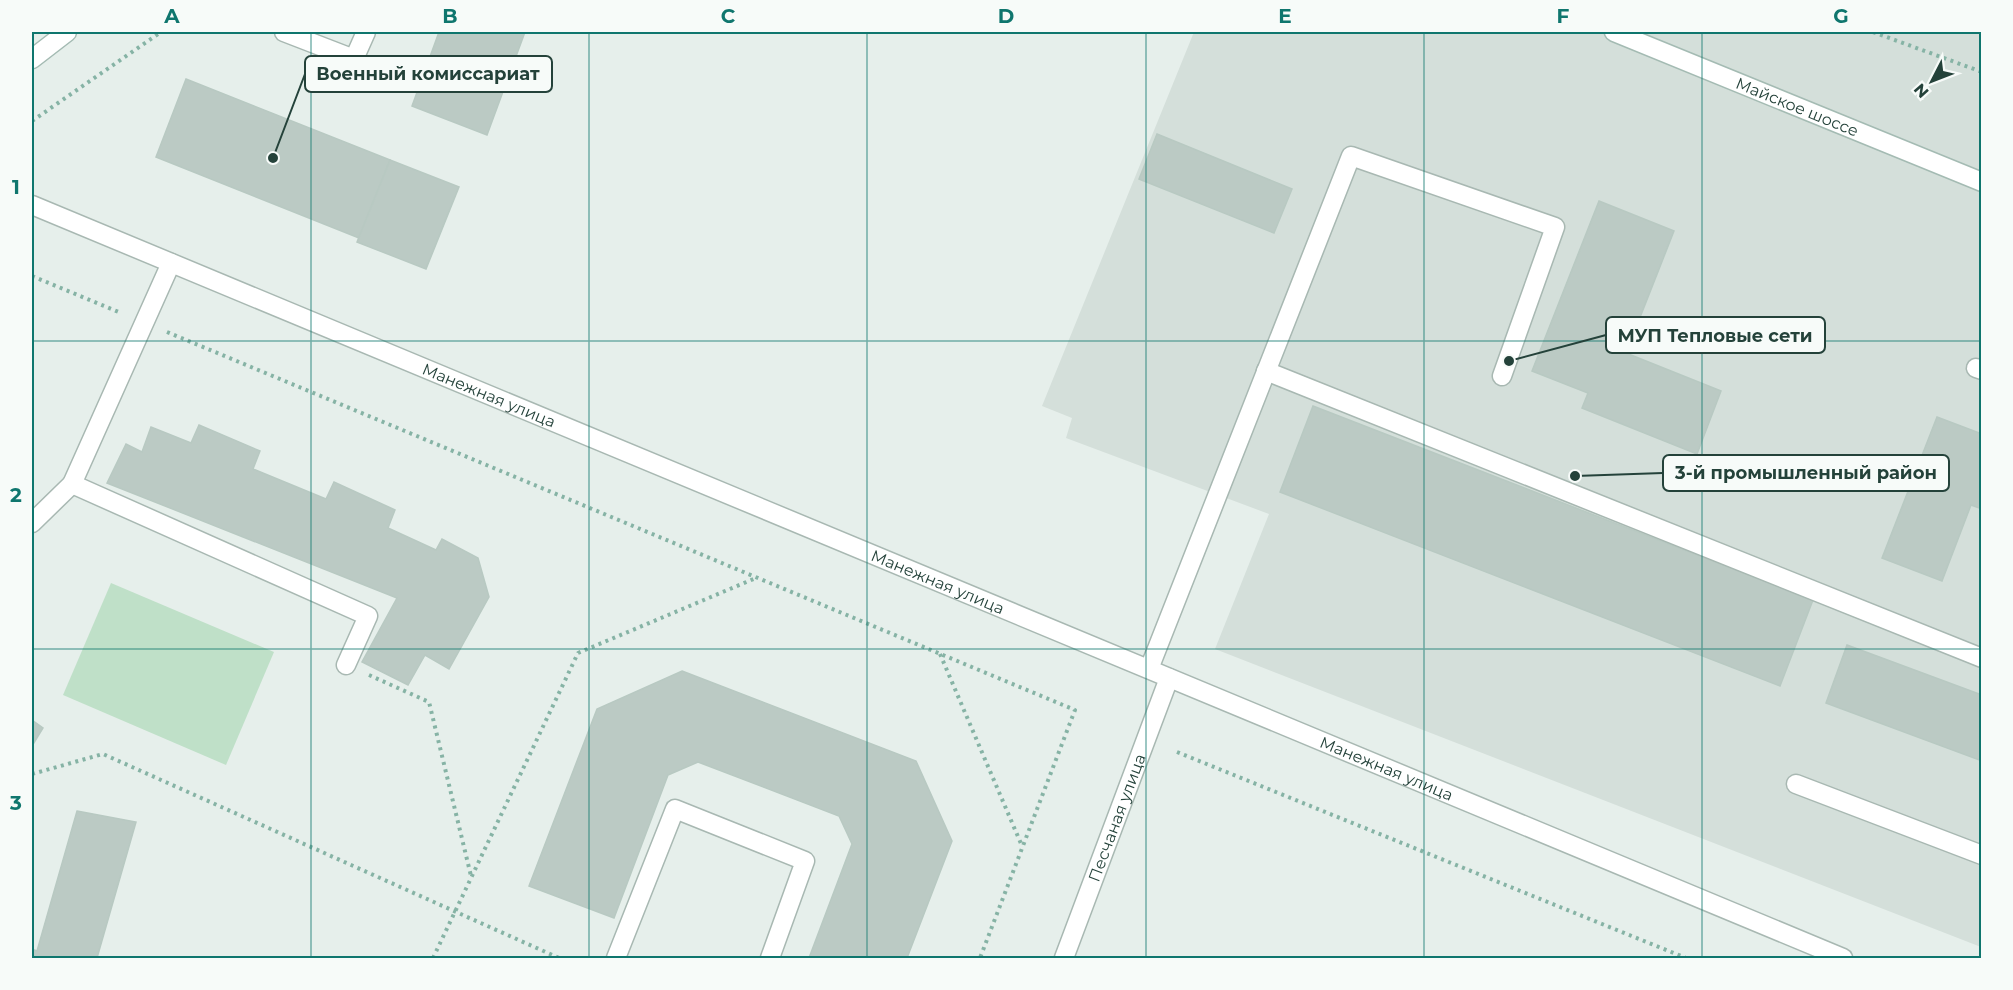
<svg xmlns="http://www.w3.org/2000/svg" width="2013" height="990" font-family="Montserrat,sans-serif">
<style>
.built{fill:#d4dfda}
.green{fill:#bfe0c8}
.building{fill:#bbcac4;stroke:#b8c9c2;stroke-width:1.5}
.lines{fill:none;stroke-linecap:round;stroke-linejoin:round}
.lane-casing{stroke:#a8b8b2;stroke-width:21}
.street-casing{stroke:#a8b8b2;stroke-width:21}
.secondary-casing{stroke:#a4bbb3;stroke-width:21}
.path{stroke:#86b3a5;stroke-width:4;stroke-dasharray:3 4.5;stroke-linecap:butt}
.lane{stroke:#fff;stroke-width:18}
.street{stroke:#fff;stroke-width:18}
.secondary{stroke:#fff;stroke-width:18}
.grid{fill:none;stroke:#0f766e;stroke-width:1.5;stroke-opacity:0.55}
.labels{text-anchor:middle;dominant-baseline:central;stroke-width:4.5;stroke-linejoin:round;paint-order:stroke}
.street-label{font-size:16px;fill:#24423a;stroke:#f7fbf9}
.leader{fill:none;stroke:#24423a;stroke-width:2}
.callout-dot{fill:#24423a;stroke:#f7fbf9;stroke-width:2}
.callout{fill:#f7fbf9;stroke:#24423a;stroke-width:2}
.callout-label{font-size:18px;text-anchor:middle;font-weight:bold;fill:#24423a}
.neatline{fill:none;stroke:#0f766e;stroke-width:2}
.grid-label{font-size:20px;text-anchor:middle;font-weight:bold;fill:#0f766e}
</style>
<rect width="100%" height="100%" fill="#e6efeb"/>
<path class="built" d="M1194 32H1981V947L1215 649 1269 514 1066 438 1072 418 1042 406Z"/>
<path class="green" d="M111 583 274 652 226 765 63 695Z"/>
<g class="building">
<path d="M439 32H525L487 135 412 106Z"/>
<path d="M186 79 390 160 359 238 156 157Z"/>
<path d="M1157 134 1292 189 1274 233 1139 179Z"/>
<path d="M390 160 459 187 426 269 357 242Z"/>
<path d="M1599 201 1674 231 1626 353 1721 391 1697 454 1582 408 1588 393 1532 371Z"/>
<path d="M1313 406 1813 600 1780 686 1280 492Z"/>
<path d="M1937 417 1982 434V509L1971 505 1942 581 1882 558Z"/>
<path d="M199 425 260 451 253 469 326 499 334 482 395 510 388 528 436 550 442 539 478 558 489 597 449 669 425 655 408 685 362 662 397 598 107 483 126 444 142 452 151 427 191 443Z"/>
<path d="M1847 645 1982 695V761L1826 703Z"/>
<path d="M682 671 916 761 952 841 907 958H809L852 844 839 816 698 762 668 775 614 918 529 886 597 709Z"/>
<path d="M32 720 43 728 32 746Z"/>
<path d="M77 811 136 822 97 958H32V949L37 951Z"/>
</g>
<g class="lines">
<g class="lane-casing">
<g id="lane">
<path d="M284 32 354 59 366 32"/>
<path d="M171 263 72 484 368 616 346 665"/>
<path d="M1976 368 1982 370"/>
<path d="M1266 371 1982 658"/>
<path d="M32 523 72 484"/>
<path d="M1149 669 1351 156 1555 227 1502 376"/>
<path d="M1796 784 1982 855"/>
<path d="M616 958 675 809 805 861 770 958"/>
</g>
</g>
<g class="street-casing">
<g id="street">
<path id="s1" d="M32 205 1843 958"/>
<path id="s2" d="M1064 958 1169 678"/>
</g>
</g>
<g class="secondary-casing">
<g id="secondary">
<path id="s3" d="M1614 32 1982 182"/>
<path d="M32 59 67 32"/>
</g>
</g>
<g class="path">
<path d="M1873 32 1982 72"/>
<path d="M32 121 161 32"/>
<path d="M32 276 121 313"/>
<path d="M167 332 1075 710 980 958"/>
<path d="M940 654 1022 846"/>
<path d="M369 675 429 702 471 876"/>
<path d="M1177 752 1686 958"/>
<path d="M32 774 103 754 559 958"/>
<path d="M433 958 578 653 756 578"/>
</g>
<use href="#lane" class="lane"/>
<use href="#street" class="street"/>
<use href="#secondary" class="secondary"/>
</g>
<path class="grid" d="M311 32V958M589 32V958M867 32V958M1146 32V958M1424 32V958M1702 32V958M32 341H1982M32 649H1982"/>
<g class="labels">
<g class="street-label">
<text stroke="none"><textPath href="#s3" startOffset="198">Майское шоссе</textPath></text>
<text stroke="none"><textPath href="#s1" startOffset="495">Манежная улица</textPath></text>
<text stroke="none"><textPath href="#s1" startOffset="981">Манежная улица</textPath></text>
<text stroke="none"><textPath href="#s1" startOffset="1467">Манежная улица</textPath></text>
<text stroke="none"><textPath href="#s2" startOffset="150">Песчаная улица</textPath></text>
</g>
</g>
<path class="leader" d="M273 158L305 74M1509 361L1606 335M1575 476L1663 473"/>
<g class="callout-dot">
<circle cx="273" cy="158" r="6"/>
<circle cx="1509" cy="361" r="6"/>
<circle cx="1575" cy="476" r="6"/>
</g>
<g class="callout">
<rect x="305" y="56" width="247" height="36" rx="6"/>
<rect x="1606" y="317" width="219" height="36" rx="6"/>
<rect x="1663" y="455" width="286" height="36" rx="6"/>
</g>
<g class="callout-label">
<text x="428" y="80">Военный комиссариат</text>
<text x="1715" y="342">МУП Тепловые сети</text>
<text x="1806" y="479">3-й промышленный район</text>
</g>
<rect width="2013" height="990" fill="none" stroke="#f7fbf9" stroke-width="66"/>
<g transform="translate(1932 81) rotate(228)" stroke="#f7fbf9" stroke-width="4.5" paint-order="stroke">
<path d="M0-4.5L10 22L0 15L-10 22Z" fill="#24423a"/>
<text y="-9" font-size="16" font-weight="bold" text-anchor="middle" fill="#24423a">N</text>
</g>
<rect x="33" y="33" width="1947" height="924" class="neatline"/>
<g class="grid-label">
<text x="172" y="23">A</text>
<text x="450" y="23">B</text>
<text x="728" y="23">C</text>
<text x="1006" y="23">D</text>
<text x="1285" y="23">E</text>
<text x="1563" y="23">F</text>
<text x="1841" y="23">G</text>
<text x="16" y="194">1</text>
<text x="16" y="502">2</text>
<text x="16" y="810">3</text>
</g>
</svg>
